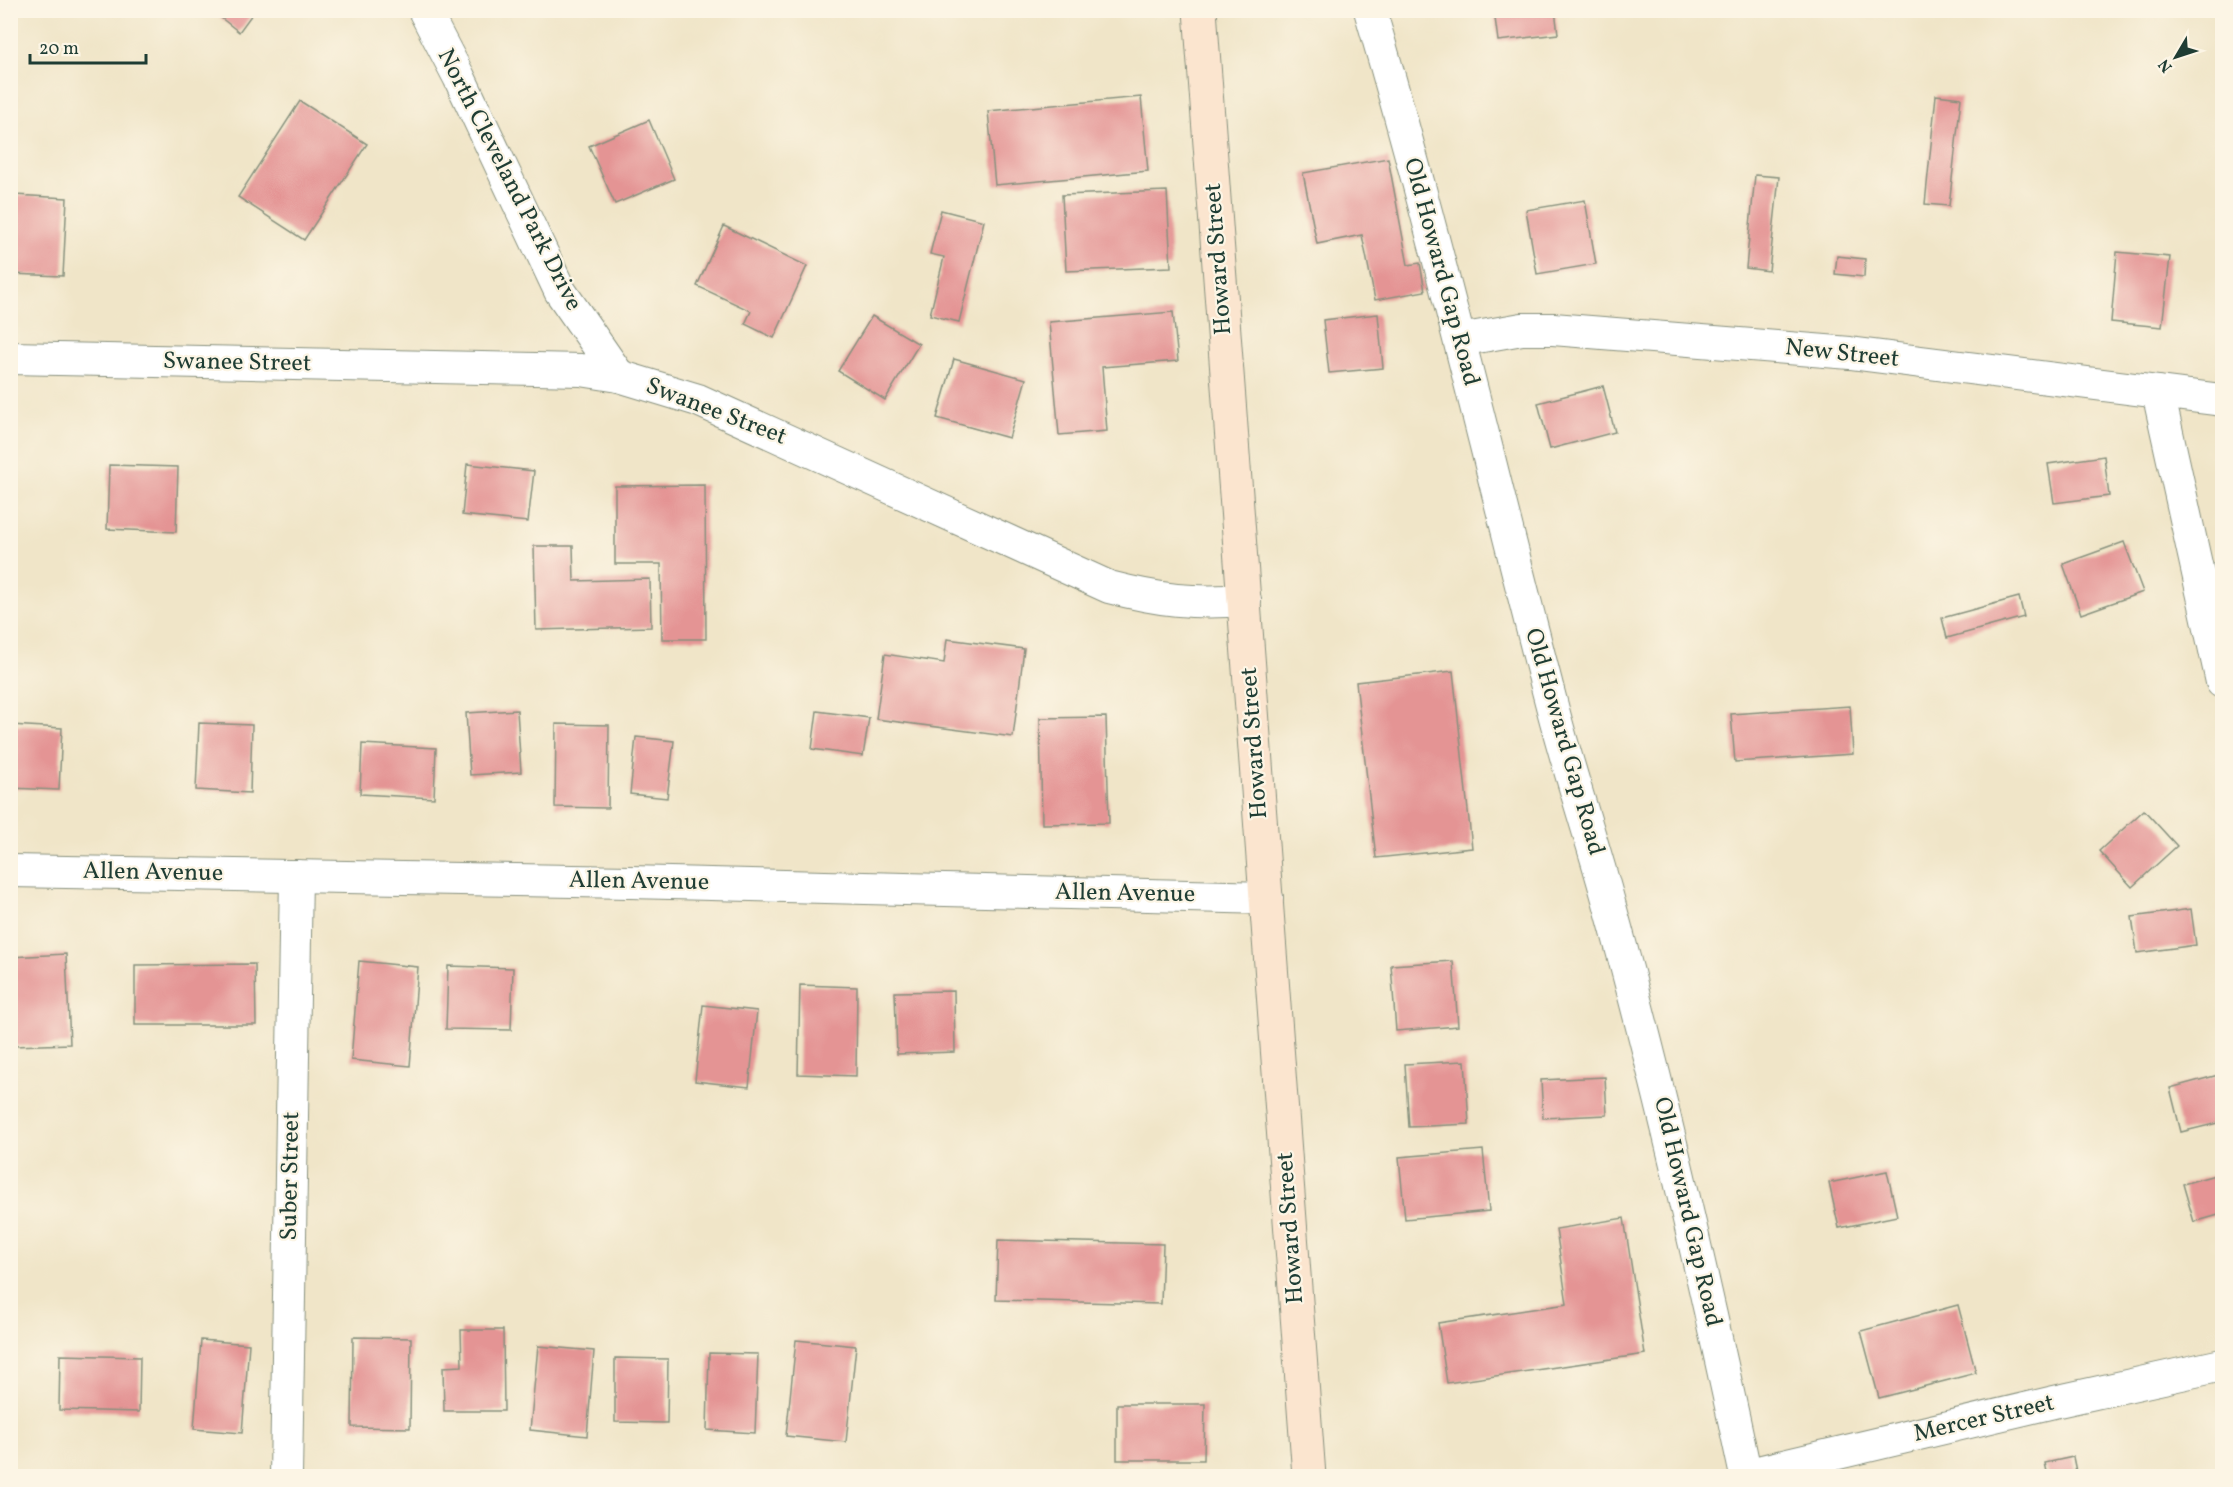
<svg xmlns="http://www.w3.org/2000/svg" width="2233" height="1487" font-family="Vollkorn,serif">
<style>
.building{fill:#e49494}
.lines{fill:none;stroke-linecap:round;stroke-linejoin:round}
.street-casing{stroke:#88917e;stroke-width:34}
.secondary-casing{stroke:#88917e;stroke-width:35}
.street{stroke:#fff;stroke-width:32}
.secondary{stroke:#fbe5cf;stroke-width:33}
.labels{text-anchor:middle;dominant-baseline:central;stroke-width:4.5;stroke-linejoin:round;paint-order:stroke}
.street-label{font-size:24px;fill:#1f3d34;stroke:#fcf5e5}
</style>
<rect width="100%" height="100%" fill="#fcf5e5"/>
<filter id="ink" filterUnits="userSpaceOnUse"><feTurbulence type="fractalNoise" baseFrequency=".0167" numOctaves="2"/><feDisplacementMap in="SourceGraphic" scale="12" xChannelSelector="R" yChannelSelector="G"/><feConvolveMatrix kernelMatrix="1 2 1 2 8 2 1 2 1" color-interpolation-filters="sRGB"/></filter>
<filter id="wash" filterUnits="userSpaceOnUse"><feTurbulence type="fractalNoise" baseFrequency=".008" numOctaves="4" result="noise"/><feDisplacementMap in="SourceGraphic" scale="24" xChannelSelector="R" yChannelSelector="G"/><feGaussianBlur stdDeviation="1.35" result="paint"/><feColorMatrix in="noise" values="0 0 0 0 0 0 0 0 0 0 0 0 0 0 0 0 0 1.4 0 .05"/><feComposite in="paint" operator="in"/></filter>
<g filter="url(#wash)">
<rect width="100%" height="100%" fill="#f0e5c8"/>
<g id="blocks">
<g class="building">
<path d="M211 10H255L239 32Z"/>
<path d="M1494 10H1555L1558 34 1498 41Z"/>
<path d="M1936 95 1961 98 1949 206 1925 204Z"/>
<path d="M1141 97 1148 171 995 185 988 111Z"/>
<path d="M300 101 367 144 304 240 238 197Z"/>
<path d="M649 120 674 179 615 204 589 146Z"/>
<path d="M1388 158 1408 265 1420 263 1425 291 1375 300 1362 235 1317 244 1303 173Z"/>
<path d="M1755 175 1779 177 1769 271 1746 268Z"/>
<path d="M1167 191 1171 267 1066 271 1062 195Z"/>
<path d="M14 195 67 198 63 276 10 274Z"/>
<path d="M1585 200 1596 264 1537 274 1526 210Z"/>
<path d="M941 210 984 221 959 322 930 315 944 257 930 254Z"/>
<path d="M724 226 807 266 774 338 745 324 751 311 697 286Z"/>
<path d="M2117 252 2170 257 2162 327 2111 322Z"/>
<path d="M1837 256 1865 259 1864 277 1835 274Z"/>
<path d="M1173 312 1178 361 1102 367 1107 431 1059 435 1049 322Z"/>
<path d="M1378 314 1383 368 1329 373 1323 320Z"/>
<path d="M872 316 919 344 885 400 838 371Z"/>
<path d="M954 359 1026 379 1009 438 937 418Z"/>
<path d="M1603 386 1615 432 1550 449 1538 403Z"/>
<path d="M2104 456 2109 496 2054 503 2048 464Z"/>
<path d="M467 464 534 471 528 522 462 515Z"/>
<path d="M109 465 178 467 176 532 107 529Z"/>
<path d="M705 485 706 639H662L661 564H615V486Z"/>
<path d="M2124 542 2143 592 2081 614 2063 564Z"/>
<path d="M534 546H573L574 581 650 579 651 627 536 630Z"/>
<path d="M2019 597 2024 617 1947 638 1942 618Z"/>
<path d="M947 639 1024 649 1013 737 876 719 885 654 944 663Z"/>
<path d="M1453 671 1472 848 1376 858 1356 682Z"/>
<path d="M1850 706 1853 754 1735 762 1731 714Z"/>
<path d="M517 710 521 772 470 775 466 713Z"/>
<path d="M817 711 869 718 863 756 812 749Z"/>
<path d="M1106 717 1109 823 1042 824 1040 718Z"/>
<path d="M199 723 252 725 250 793 196 790Z"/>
<path d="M556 724 609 725 608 808 555 807Z"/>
<path d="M10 725 62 728 59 790 10 788Z"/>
<path d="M636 737 674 741 667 798 630 794Z"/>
<path d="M362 744 436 748 434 798 360 794Z"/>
<path d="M2144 810 2177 846 2132 887 2099 851Z"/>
<path d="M2191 909 2196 945 2137 953 2132 917Z"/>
<path d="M66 954 70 1044 14 1046 10 957Z"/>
<path d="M359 961 418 967 410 1066 351 1060Z"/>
<path d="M1453 961 1458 1026 1396 1031 1391 965Z"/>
<path d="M255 964 256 1025H135V965Z"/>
<path d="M448 966 513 968 511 1030 446 1029Z"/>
<path d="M800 985 857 987 856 1076 798 1074Z"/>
<path d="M954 991 955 1052 897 1054 895 992Z"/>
<path d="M703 1005 757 1011 749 1087 695 1081Z"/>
<path d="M1465 1061 1469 1124 1409 1127 1405 1064Z"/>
<path d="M2222 1074V1122L2181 1132 2170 1088Z"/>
<path d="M1605 1077 1607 1115 1543 1118 1541 1080Z"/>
<path d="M1483 1150 1489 1211 1405 1219 1399 1157Z"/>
<path d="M1887 1171 1897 1216 1839 1228 1829 1183Z"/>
<path d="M2222 1173V1214L2194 1222 2183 1184Z"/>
<path d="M1624 1218 1645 1354 1447 1383 1438 1323 1567 1304 1556 1229Z"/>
<path d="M998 1240 1163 1244 1161 1304 996 1300Z"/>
<path d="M1958 1305 1976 1373 1879 1398 1861 1331Z"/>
<path d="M461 1330H503L504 1411H444L443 1367 462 1366Z"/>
<path d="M353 1337 411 1338 410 1428 352 1427Z"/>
<path d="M201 1340 249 1344 242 1433 194 1429Z"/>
<path d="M796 1340 856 1346 846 1442 786 1436Z"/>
<path d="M538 1346 594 1351 587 1436 530 1430Z"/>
<path d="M709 1353 758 1354 755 1433 707 1430Z"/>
<path d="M60 1355 140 1357 139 1412 59 1410Z"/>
<path d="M615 1358 668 1359 667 1423 615 1422Z"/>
<path d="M1117 1404H1205L1204 1460H1117Z"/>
<path d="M2073 1457 2077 1476H2048L2045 1463Z"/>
</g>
</g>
</g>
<g filter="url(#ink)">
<use href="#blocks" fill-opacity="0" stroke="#88917e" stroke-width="1.5"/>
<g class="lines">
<g class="street-casing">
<g id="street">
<path d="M424 10 459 77 560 291 619 376"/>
<path d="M1370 10C1437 239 1491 471 1551 702 1568 769 1590 833 1608 899 1661 1090 1705 1283 1746 1476"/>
<path d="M1460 340 1522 329H1553L1850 353 2222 400"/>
<path d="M10 358 581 370 619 376 698 400 1109 587C1159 600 1193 604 1245 600"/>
<path d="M2158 392 2222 682"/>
<path d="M10 871 630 882 1267 898"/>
<path d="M1745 1475 2054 1402 2222 1365"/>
<path d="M286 1476 296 876"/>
</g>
</g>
<g class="secondary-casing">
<path id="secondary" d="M1200 10 1309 1476"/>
</g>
<use href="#street" class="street"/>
<use href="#secondary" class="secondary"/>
</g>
</g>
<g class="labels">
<g class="street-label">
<text transform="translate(509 180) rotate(63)">North Cleveland Park Drive</text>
<text transform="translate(1219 259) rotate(-94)">Howard Street</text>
<text transform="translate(1441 272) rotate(75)">Old Howard Gap Road</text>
<text transform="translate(1842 354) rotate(6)">New Street</text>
<text transform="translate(237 363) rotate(1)">Swanee Street</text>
<text transform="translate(716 412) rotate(21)">Swanee Street</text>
<text transform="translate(1564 742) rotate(74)">Old Howard Gap Road</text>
<text transform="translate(1255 743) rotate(-94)">Howard Street</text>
<text transform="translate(153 873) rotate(1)">Allen Avenue</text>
<text transform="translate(639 882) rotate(1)">Allen Avenue</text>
<text transform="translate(1125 894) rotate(1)">Allen Avenue</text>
<text transform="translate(291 1176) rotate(-89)">Suber Street</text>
<text transform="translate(1687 1212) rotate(77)">Old Howard Gap Road</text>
<text transform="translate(1291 1228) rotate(-94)">Howard Street</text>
<text transform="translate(1984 1419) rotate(-13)">Mercer Street</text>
</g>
</g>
<rect width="2233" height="1487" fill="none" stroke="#fcf5e5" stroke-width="36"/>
<g transform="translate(2176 57) rotate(231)" stroke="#fcf5e5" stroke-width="4.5" paint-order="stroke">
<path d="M0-4.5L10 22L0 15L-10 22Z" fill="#1f3d34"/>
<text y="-9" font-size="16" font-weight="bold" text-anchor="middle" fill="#1f3d34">N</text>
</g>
<path d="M30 54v9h116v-9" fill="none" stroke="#1f3d34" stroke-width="3"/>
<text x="39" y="54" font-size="18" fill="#1f3d34" stroke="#fcf5e5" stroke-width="4.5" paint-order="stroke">20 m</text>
</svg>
